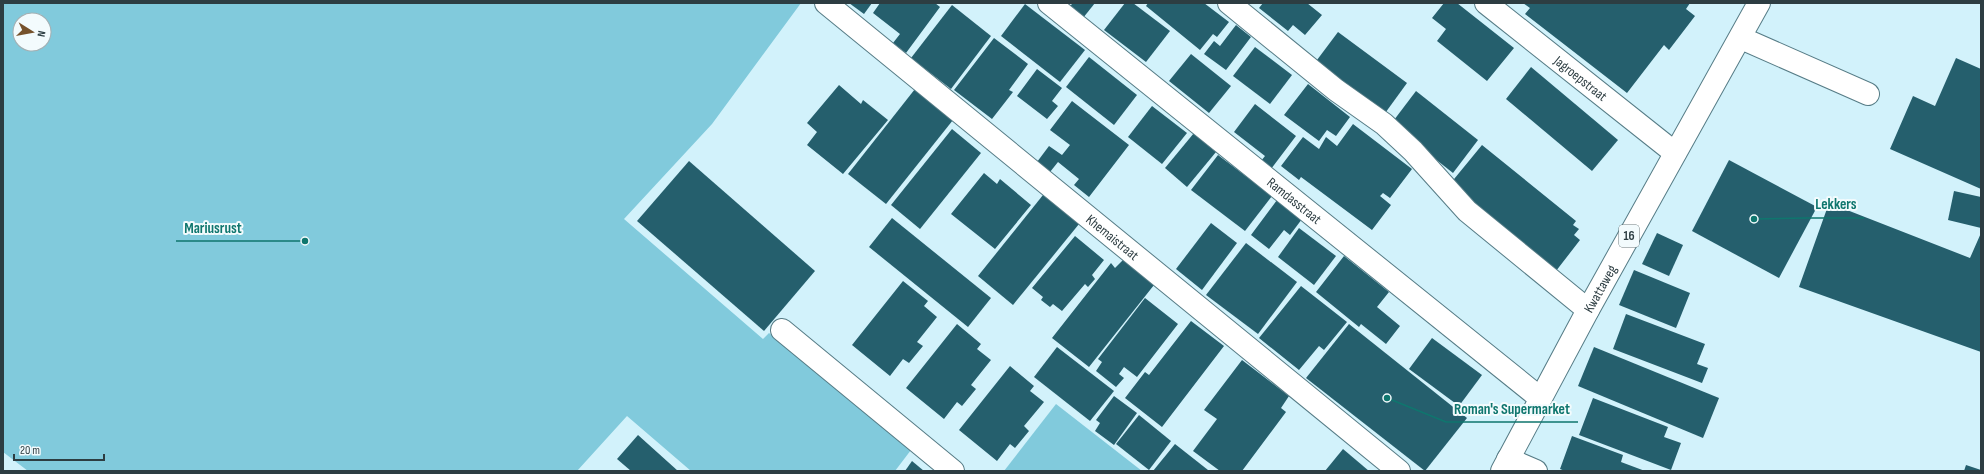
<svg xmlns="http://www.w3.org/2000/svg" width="1984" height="474" font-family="'Sofia Sans Condensed',sans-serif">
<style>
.green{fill:#81cadc;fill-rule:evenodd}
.building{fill:#255f6d}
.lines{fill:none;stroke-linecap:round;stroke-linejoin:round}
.minor-casing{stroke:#567c86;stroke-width:24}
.major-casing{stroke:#567c86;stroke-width:24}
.minor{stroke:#fff;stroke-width:22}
.major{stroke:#fff;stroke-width:22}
.labels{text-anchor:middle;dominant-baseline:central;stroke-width:4;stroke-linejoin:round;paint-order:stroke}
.shield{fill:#f3fbfd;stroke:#68767a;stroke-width:1}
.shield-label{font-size:13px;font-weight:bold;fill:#2d3d42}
.street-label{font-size:14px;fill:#2d3d42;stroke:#f3fbfd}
.leader{fill:none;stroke:#0f766e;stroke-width:1.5}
.callout-dot{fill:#0f766e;stroke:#f3fbfd;stroke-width:1.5}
.callout-label{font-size:15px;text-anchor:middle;font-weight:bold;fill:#0f766e;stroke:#f3fbfd;stroke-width:4;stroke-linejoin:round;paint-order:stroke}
</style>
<rect width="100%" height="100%" fill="#d2f2fb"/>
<g class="green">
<path d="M3 3H801L712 124 624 219 763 339 769 333 911 450 895 471H691L627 416 577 471H28L3 452ZM20 20H44V44H20Z"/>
<path d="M1056 404 1142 471H1004Z"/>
</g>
<g class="building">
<path d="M849 3H872L864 14Z"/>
<path d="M880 3H935L940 7 906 53 893 43 900 34 873 13Z"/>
<path d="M1073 3H1095L1083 18 1069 7Z"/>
<path d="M1125 3H1133L1170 31 1146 62 1104 30Z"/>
<path d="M1148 3H1204L1229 22 1217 37 1213 34 1200 50 1146 6Z"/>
<path d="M1263 3H1307L1322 15 1305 35 1293 25 1288 31 1259 8Z"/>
<path d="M1444 3H1457L1514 48 1487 81 1437 41 1446 29 1432 18Z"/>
<path d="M1523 3H1690L1686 9 1695 16 1669 50 1664 45 1627 93 1525 14 1530 8Z"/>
<path d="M1025 4 1085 50 1060 82 1001 36Z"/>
<path d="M952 5 991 36 951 89 911 58Z"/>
<path d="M1236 25 1251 37 1226 70 1204 54 1214 41 1220 46Z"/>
<path d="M1338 32 1407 83 1383 116 1314 64Z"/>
<path d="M994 38 1028 64 1009 90 1013 92 992 119 954 90Z"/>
<path d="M1255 47 1292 75 1270 104 1233 76Z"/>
<path d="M1191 54 1231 86 1209 113 1169 81Z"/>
<path d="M1089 57 1137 95 1114 125 1066 87Z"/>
<path d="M1956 58 1981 69V189L1890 149 1913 96 1935 106Z"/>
<path d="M1531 67 1618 140 1592 171 1506 99Z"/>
<path d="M1037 69 1062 88 1052 101 1058 106 1047 119 1017 96Z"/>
<path d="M1308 84 1350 117 1336 136 1327 130 1319 141 1284 115Z"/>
<path d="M839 85 861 104 863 100 888 120 843 174 807 145 817 132 807 123Z"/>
<path d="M915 89 953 120 886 204 848 174Z"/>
<path d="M1416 91 1478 140 1453 173 1391 124Z"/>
<path d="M1072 101 1129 145 1089 197 1074 185 1079 179 1058 162 1050 172 1037 162 1049 146 1062 155 1070 145 1050 130Z"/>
<path d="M1255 104 1296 136 1271 169 1261 161 1265 156 1234 132Z"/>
<path d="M1152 106 1187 133 1162 164 1128 137Z"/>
<path d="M1353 124 1412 169 1390 198 1383 193 1380 196 1391 205 1372 230 1301 177 1299 180 1281 166 1303 137 1319 149 1326 137 1337 146Z"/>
<path d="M952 129 981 153 920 229 891 205Z"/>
<path d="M1194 133 1216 152 1187 187 1165 168Z"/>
<path d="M1482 145 1576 221 1573 225 1579 229 1574 235 1580 240 1556 271 1450 184Z"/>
<path d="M1218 155 1272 196 1245 231 1191 190Z"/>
<path d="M1729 160 1817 207 1779 278 1692 231Z"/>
<path d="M689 161 815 271 764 331 637 221Z"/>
<path d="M984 173 997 184 1000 179 1031 205 995 249 951 214Z"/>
<path d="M1954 191 1981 197V228L1948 220Z"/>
<path d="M1043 195 1079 224 1013 305 978 276Z"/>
<path d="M1277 200 1302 219 1290 235 1284 230 1269 249 1251 235Z"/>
<path d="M1829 203 1970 258 1981 233V352L1799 287Z"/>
<path d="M892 218 991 298 968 327 869 247Z"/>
<path d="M1211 223 1237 243 1202 290 1176 269Z"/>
<path d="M1299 228 1336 256 1314 285 1278 257Z"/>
<path d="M1657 233 1683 245 1669 276 1642 264Z"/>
<path d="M1075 236 1104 260 1092 275 1095 279 1088 287 1085 284 1062 311 1053 304 1050 307 1041 300 1043 297 1032 288Z"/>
<path d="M1246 243 1297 282 1258 334 1206 295Z"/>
<path d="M1344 256 1389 292 1377 307 1400 326 1386 344 1361 324 1359 327 1316 292Z"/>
<path d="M1123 260 1154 285 1089 367 1052 338 1111 263 1115 268Z"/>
<path d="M1634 270 1690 293 1676 328 1619 305Z"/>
<path d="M903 281 928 301 924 306 937 317 917 342 923 346 909 363 903 359 890 376 852 345Z"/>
<path d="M1301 286 1347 322 1324 350 1319 346 1299 370 1259 338Z"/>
<path d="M1145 298 1178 324 1137 377 1124 367 1119 374 1124 378 1116 387 1096 371 1102 362 1098 359Z"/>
<path d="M1626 314 1705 344 1697 364 1708 368 1702 383 1613 349Z"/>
<path d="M1191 321 1224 346 1162 427 1125 398 1145 372 1149 375Z"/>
<path d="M957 324 981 344 977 349 991 360 971 385 976 389 962 406 957 402 944 419 906 388Z"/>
<path d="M1349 324 1467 418 1425 471 1306 378Z"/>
<path d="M1432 338 1482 375 1459 406 1409 369Z"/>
<path d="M1057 347 1114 391 1090 421 1034 377Z"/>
<path d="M1594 347 1719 398 1703 438 1578 386Z"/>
<path d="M1242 360 1289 396 1281 408 1286 412 1242 471H1220L1193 451 1217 419 1204 410Z"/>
<path d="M1010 366 1034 386 1030 391 1044 402 1024 426 1029 431 1015 448 1010 444 997 461 959 430Z"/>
<path d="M1114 396 1137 413 1114 445 1095 431 1100 423 1096 420Z"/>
<path d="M1593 398 1668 427 1664 437 1681 443 1671 470 1579 435Z"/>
<path d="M1139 415 1171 441 1149 470 1116 444Z"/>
<path d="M638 435 678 471H631L617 459Z"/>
<path d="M1572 436 1623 455 1621 462 1645 471H1565L1560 469Z"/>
<path d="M1175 444 1208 470 1207 471H1153Z"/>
<path d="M1343 449 1369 471H1325Z"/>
<path d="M912 461 924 471H905Z"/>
<path d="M1966 465 1981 470V471H1964Z"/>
</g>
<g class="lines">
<g class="minor-casing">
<g id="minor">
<path id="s1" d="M826 3 1399 471"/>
<path id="s2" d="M1049 3 1540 398"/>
<path d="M1229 3 1336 90 1384 124 1413 151 1467 211 1588 310"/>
<path id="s3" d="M1486 3 1675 153"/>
<path d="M1741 38 1868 94"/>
<path d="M782 330 953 471"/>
<path d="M1508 459 1536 471"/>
</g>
</g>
<g class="major-casing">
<g id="major">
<path id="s4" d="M1502 471 1588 310 1759 3"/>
</g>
</g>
<use href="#minor" class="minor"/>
<use href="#major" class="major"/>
</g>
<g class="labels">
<rect class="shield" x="1619" y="225" width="20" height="22" rx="3"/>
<g class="shield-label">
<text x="1629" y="236">16</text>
</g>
<g class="street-label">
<text stroke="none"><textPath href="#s3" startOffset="121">Jagroepstraat</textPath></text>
<text stroke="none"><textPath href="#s2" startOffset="315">Ramdasstraat</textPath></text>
<text stroke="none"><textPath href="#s1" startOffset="370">Khemaistraat</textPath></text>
<text stroke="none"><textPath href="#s4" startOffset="207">Kwattaweg</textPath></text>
</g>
</g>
<path class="leader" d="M1754 219L1807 218H1864M305 241L250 241H176M1387 398L1446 422H1578"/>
<g class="callout-dot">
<circle cx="1754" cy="219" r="4"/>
<circle cx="305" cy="241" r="4"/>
<circle cx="1387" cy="398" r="4"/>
</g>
<g class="callout-label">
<text x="1836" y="209">Lekkers</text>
<text x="213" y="233">Mariusrust</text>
<text x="1512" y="414">Roman's Supermarket</text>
</g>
<rect width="1984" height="474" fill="none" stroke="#2d3d42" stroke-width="8"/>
<g transform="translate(32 32) rotate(101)"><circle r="19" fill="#f3fbfd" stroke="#a4afb2"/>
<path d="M0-3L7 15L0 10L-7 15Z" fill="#76522c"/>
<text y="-6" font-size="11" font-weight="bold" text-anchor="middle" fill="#2d3d42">N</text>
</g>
<path d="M14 454v6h90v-6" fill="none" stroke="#2d3d42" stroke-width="2"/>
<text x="20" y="454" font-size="12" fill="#2d3d42" stroke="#f3fbfd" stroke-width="3" paint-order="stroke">20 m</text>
</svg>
